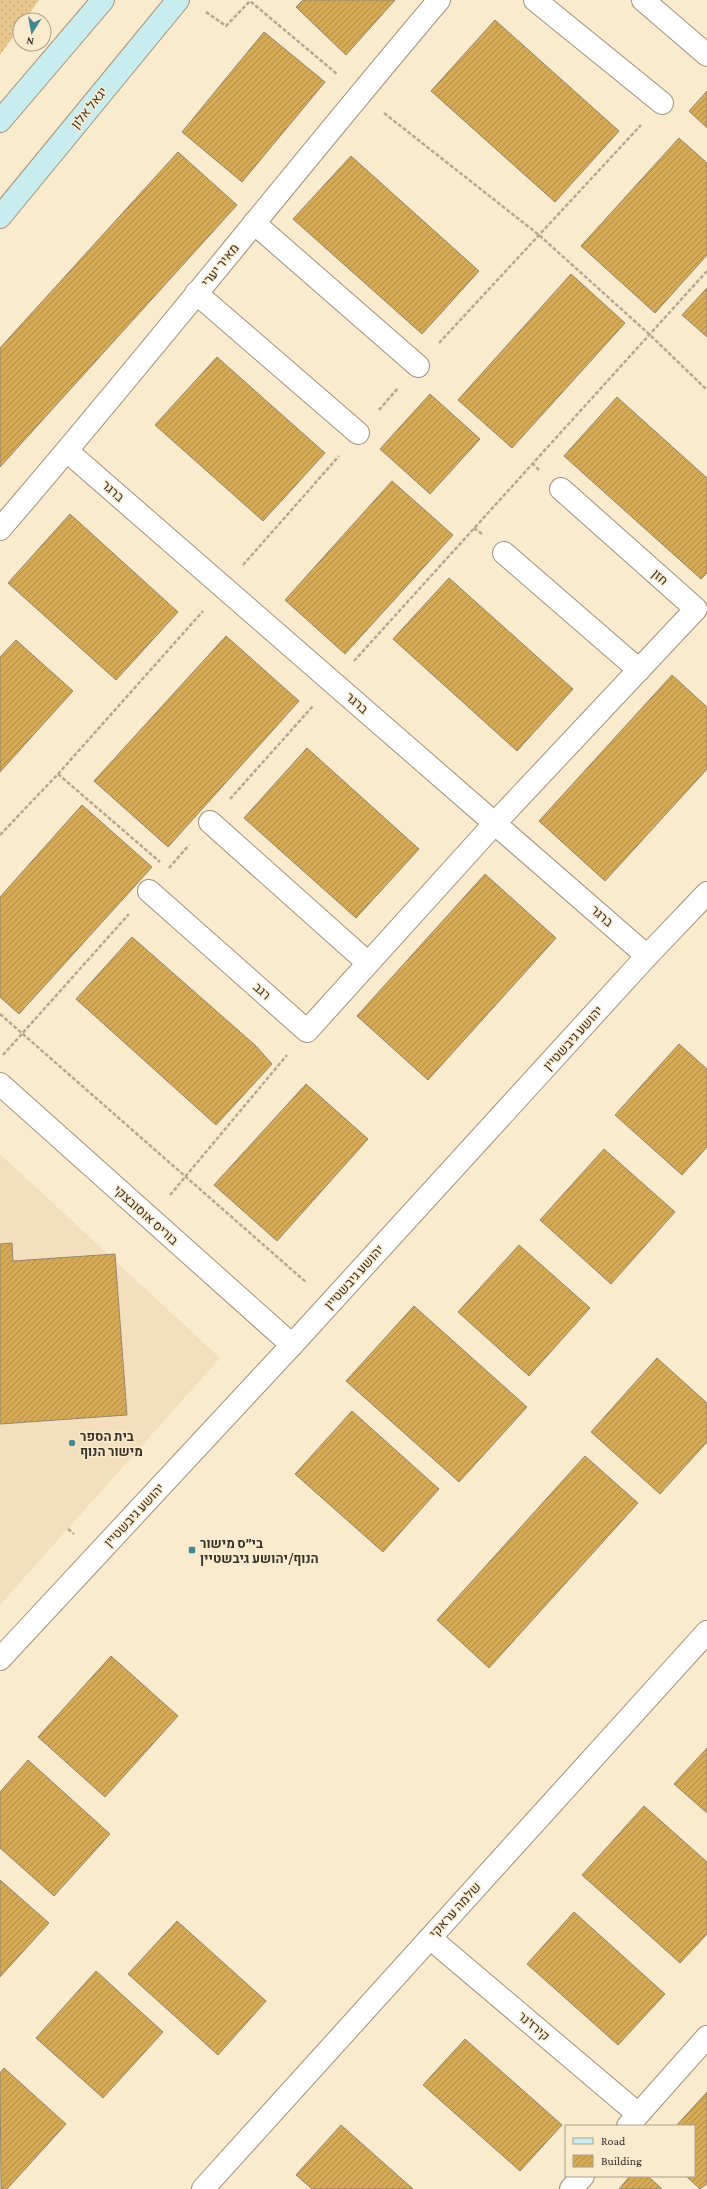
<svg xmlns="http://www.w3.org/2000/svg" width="707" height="2189" font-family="'Crimson Pro',Heebo,serif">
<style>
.built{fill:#f3dfbd}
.grass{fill:url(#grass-dots)}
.building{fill:url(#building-hatch);stroke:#95876d}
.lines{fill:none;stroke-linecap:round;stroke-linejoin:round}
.minor-casing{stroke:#a09277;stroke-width:24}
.secondary-casing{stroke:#a09277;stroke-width:24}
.path{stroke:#b5a892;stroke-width:2.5;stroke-dasharray:4 2;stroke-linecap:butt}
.minor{stroke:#fff;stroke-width:22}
.secondary{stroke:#c9ecef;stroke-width:22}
.poi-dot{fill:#428992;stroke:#fbebce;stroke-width:1.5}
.labels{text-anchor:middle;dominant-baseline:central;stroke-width:3;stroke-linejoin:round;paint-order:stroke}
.street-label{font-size:13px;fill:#393227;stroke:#fbebce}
.poi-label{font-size:13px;font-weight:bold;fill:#393227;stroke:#fbebce;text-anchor:start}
</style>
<defs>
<pattern id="grass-dots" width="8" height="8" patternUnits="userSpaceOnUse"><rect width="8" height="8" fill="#e7c78c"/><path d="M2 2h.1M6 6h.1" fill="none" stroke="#c7ab79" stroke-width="1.8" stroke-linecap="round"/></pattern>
<pattern id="building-hatch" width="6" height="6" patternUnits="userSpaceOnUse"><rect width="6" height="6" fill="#d4aa58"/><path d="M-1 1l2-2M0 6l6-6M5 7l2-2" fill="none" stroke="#ad8b49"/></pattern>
</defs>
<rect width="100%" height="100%" fill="#fbebce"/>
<path class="built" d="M0 1154 220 1358 0 1605Z"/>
<path class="grass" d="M0 0H39L25 20H20V27L0 55Z"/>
<g class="building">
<path d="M303 0H395L346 55 296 7Z"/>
<path d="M495 20 619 131 555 202 431 91Z"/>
<path d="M264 32 325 82 242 182 182 132Z"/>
<path d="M707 91V128L689 111Z"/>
<path d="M679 138 707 163V255L655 313 581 246Z"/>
<path d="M178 152 237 205 0 467V348Z"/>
<path d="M351 156 479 271 422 334 293 219Z"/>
<path d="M571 274 625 323 512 448 458 400Z"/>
<path d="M707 288V337L682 315Z"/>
<path d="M217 357 325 453 263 521 155 425Z"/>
<path d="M430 394 480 439 430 494 380 449Z"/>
<path d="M617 397 707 478V573L701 579 564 456Z"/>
<path d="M392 481 453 535 345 654 285 600Z"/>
<path d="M70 514 178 612 116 680 8 583Z"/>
<path d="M449 578 573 689 517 751 393 639Z"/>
<path d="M226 636 299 701 168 847 94 781Z"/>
<path d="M16 640 73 691 0 772V657Z"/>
<path d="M672 675 707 707V769L605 881 539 821Z"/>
<path d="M307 748 419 849 356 918 244 818Z"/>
<path d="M82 805 152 867 19 1014 0 997V897Z"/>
<path d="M485 874 556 938 428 1080 357 1016Z"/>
<path d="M132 937 255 1045 272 1064 216 1125 76 999Z"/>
<path d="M679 1044 707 1069V1147L682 1175 615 1115Z"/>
<path d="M306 1084 368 1139 277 1241 214 1185Z"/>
<path d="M604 1149 675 1212 611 1284 540 1220Z"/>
<path d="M12 1243 13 1261 115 1254 127 1415 0 1424V1244Z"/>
<path d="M519 1245 590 1308 529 1376 458 1312Z"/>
<path d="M414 1306 527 1407 459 1482 346 1381Z"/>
<path d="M657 1358 707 1403V1442L660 1494 591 1432Z"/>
<path d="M352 1411 439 1489 383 1552 295 1474Z"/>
<path d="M585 1456 638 1503 489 1668 437 1620Z"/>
<path d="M111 1656 178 1716 105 1797 38 1737Z"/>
<path d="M707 1748V1813L674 1784Z"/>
<path d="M28 1760 110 1834 54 1896 0 1848V1792Z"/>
<path d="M644 1806 707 1862V1934L680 1963 582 1875Z"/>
<path d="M0 1880 49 1923 0 1977Z"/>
<path d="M574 1912 665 1994 618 2045 527 1964Z"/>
<path d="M177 1921 266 2001 218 2055 128 1974Z"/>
<path d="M96 1971 163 2032 103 2098 36 2038Z"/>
<path d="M465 2039 562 2125 520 2171 423 2085Z"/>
<path d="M4 2068 66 2124 7 2189H1L0 2073Z"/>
<path d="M707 2092V2184L700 2189 686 2176H694V2126H676Z"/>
<path d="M341 2125 413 2189H312L296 2175Z"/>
<path d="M630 2176H648L662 2189H619Z"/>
</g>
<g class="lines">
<g class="minor-casing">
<g id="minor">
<path d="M535 0 662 103"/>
<path d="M643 0 707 55"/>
<path d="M254 223 418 366"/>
<path d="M196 293 358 433"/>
<path d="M67 451 647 956"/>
<path d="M0 529C150 355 291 175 439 0"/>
<path d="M504 553 639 670"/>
<path d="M210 822 368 963"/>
<path d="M149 891 307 1031 495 823 696 609 561 489"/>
<path d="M0 1084 292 1345"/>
<path d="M0 1659 292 1345 647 956 707 893"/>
<path d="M430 1938 638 2114"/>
<path d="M628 2126 707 2037"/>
<path d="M203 2189 707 1632"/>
<path d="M571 2189 583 2176"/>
</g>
</g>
<g class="secondary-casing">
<g id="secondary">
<path d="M0 121 103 0"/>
<path d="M0 217 178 0"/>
</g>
</g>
<g class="path">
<path d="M206 12 226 26 250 1 337 74"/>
<path d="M384 113 539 235 649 334 707 390"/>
<path d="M439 343 641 125"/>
<path d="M379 410 398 388"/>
<path d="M532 463 539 470"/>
<path d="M474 528 482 534"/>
<path d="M243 565 339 456"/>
<path d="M354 661 707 271"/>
<path d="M58 774 160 862"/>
<path d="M230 799 313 706"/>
<path d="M0 835 58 774 203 611"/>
<path d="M169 868 189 845"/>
<path d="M0 1014 307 1283"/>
<path d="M3 1055 129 914"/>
<path d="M170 1195 287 1055"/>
<path d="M68 1529 74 1534"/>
</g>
<use href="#minor" class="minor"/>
<use href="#secondary" class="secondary"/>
</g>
<g class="poi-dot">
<circle cx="72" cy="1443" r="4"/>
<rect x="188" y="1546" width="8" height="8" rx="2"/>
</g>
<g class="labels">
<g class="street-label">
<text transform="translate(89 108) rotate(-51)">יגאל אלון</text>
<text transform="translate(220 265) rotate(-51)">מאיר יערי</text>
<text transform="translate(113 491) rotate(41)">ברגר</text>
<text transform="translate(660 577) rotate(42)">חזן</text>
<text transform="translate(357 703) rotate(41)">ברגר</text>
<text transform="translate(602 916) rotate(41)">ברגר</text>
<text transform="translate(262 991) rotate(42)">רגב</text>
<text transform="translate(573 1038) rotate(-48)">יהושע גיבשטיין</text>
<text transform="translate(146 1215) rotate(42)">בוריס אוסובצקי</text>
<text transform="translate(354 1277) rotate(-48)">יהושע גיבשטיין</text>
<text transform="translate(134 1515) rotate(-47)">יהושע גיבשטיין</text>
<text transform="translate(455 1910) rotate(-48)">שלמה עראקי</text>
<text transform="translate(534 2026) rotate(40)">קירז'נר</text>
</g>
<g class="poi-label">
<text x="80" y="1436">בית הספר<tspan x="80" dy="15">מישור הנוף</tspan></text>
<text x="200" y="1543">בי״ס מישור<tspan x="200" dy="15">הנוף/יהושע גיבשטיין</tspan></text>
</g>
</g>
<rect x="565" y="2125" width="130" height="52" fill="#fbebce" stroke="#ada18b"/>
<rect x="573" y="2138" width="20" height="6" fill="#c9ecef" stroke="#ada18b"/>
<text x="601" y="2145" font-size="12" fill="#393227">Road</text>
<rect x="573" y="2155" width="20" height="12" fill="url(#building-hatch)" stroke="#ada18b"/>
<text x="601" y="2165" font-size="12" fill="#393227">Building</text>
<g transform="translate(32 32) rotate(191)"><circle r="19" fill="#fbebce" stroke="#ada18b"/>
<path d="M0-3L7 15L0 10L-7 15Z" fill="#428992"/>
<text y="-6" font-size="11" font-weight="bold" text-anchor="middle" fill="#393227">N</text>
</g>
</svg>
